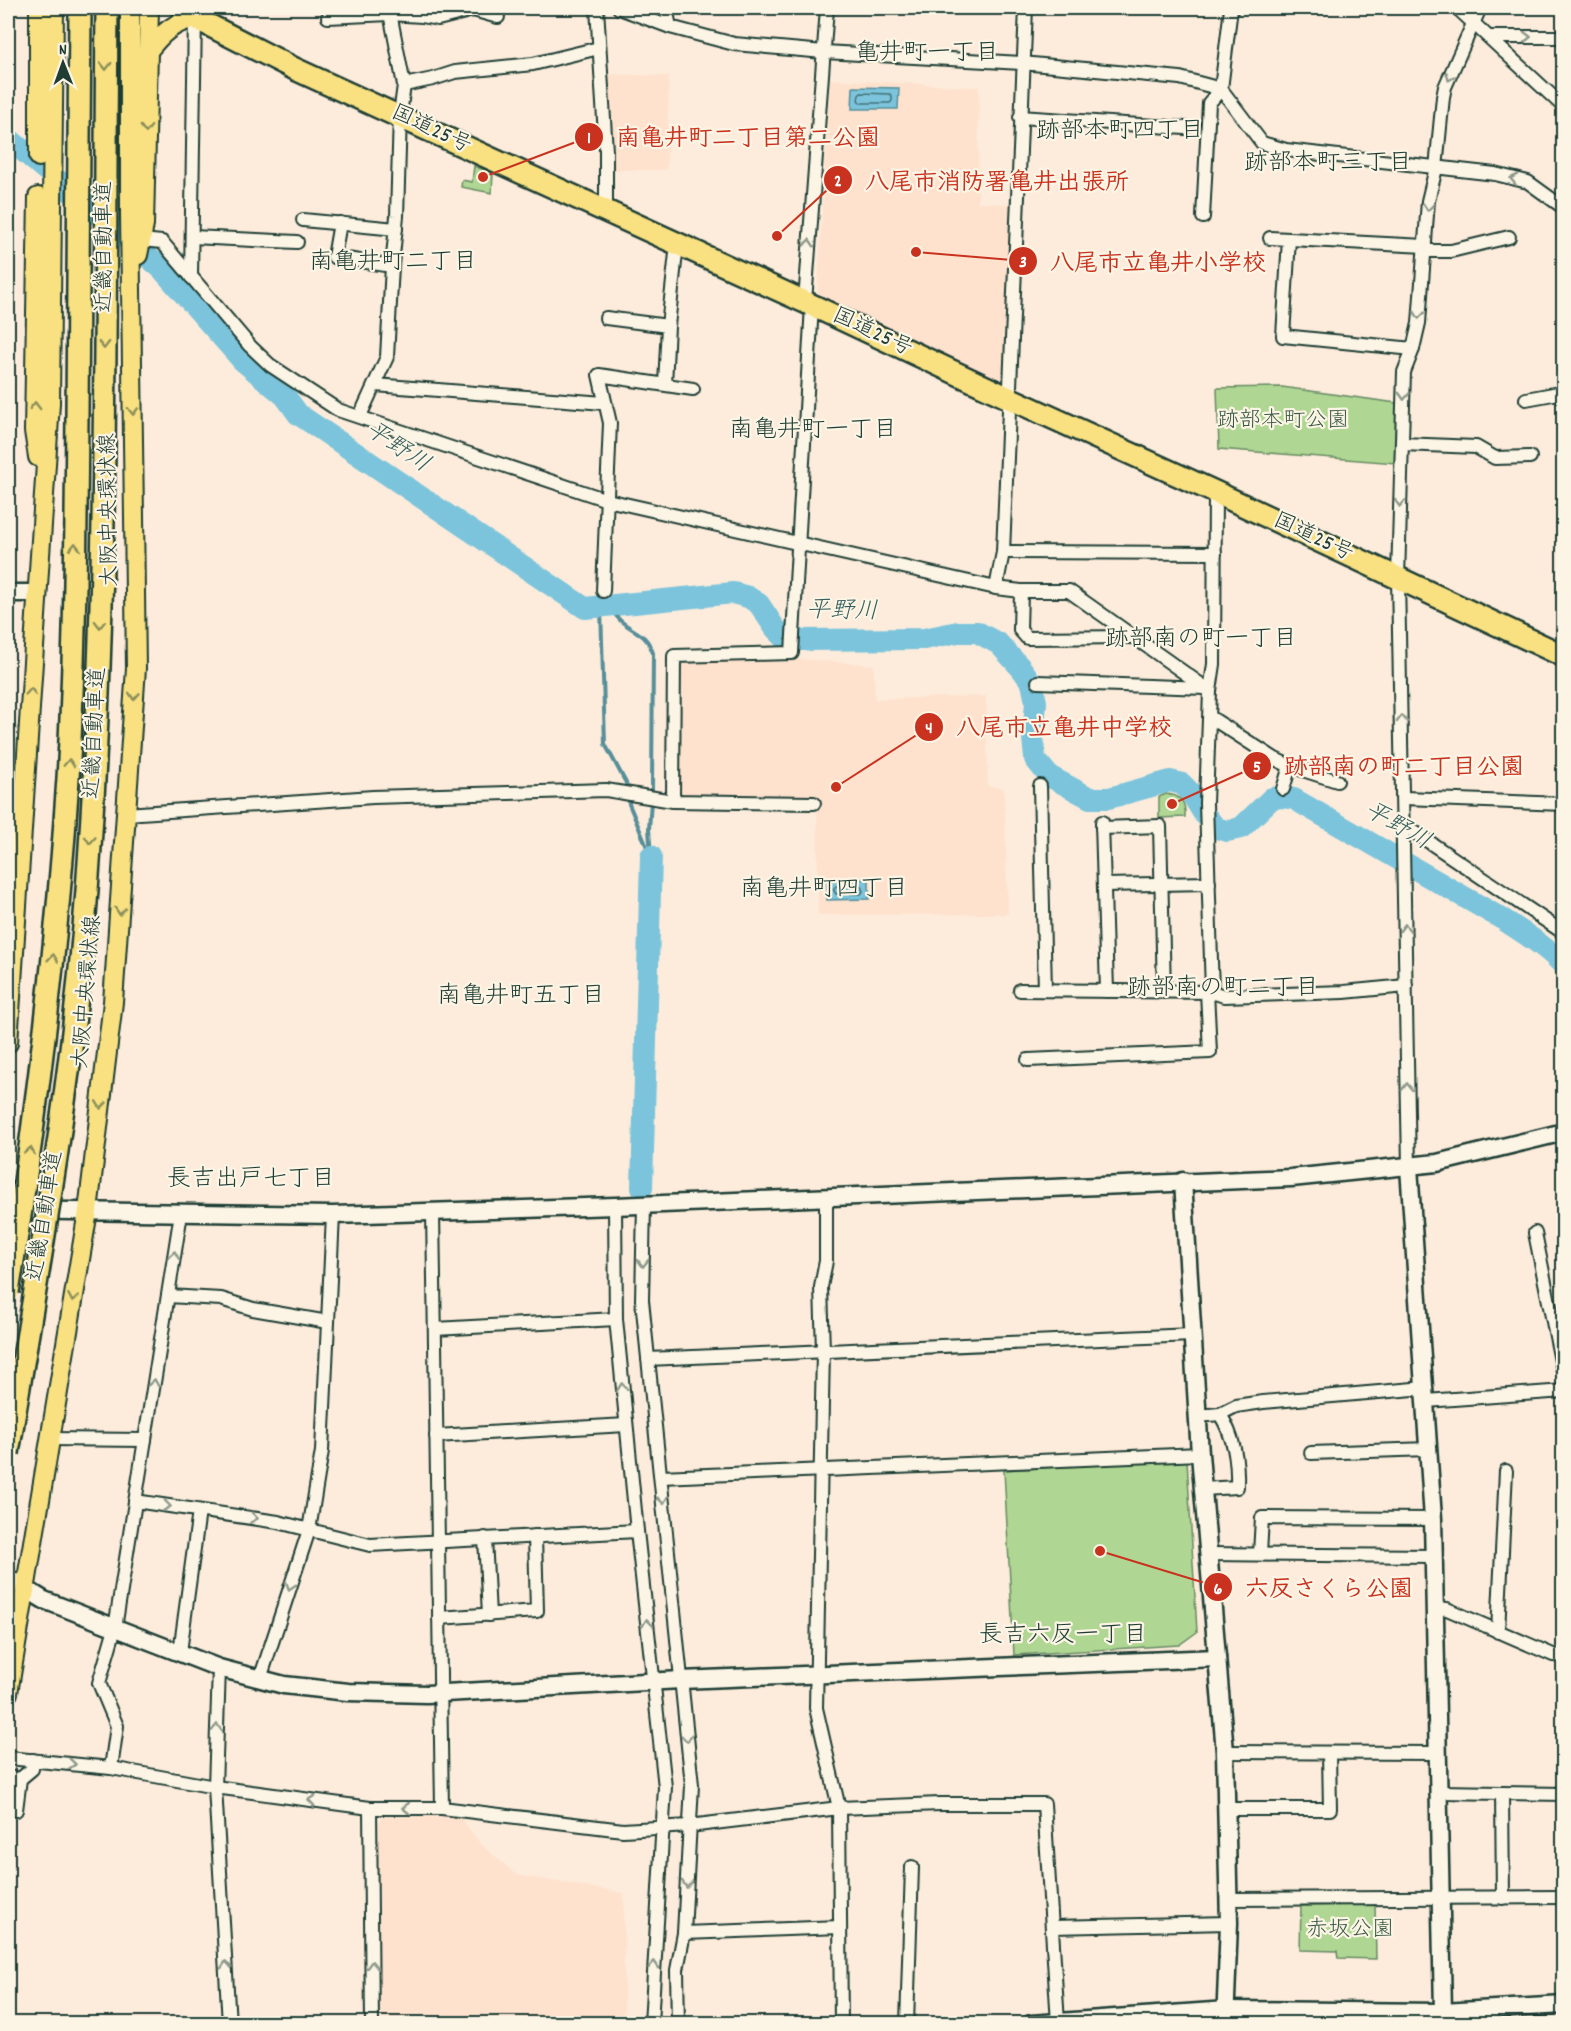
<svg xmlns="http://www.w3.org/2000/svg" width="1571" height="2031" font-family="Dekko,'Klee One',sans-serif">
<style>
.built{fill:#fee2ce}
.green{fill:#afd793;stroke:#678a64;stroke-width:1.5}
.water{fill:#7bc4dc;stroke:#568e99;stroke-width:1.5}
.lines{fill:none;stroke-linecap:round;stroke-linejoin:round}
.shore{stroke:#447377;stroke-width:1.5}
.stream{stroke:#568e99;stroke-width:4}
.river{stroke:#7bc4dc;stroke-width:22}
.street-casing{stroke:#1f3d34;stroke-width:16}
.secondary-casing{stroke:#1f3d34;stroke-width:21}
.primary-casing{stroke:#1f3d34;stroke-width:22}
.highway-casing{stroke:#1f3d34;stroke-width:26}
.street{stroke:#fcf5e5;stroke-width:12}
.secondary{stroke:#fcf5e5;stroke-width:16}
.primary{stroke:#f9e181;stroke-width:18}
.highway{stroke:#f9e181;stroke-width:21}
.highway-bridge-casing{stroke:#1f3d34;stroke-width:26;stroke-linecap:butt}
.highway-bridge{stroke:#f9e181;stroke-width:21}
.oneway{stroke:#8e998c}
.oneway2{stroke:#8c8f5a}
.labels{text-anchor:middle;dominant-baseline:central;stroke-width:4.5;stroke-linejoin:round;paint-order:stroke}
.street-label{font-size:22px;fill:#1f3d34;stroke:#fcf5e5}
.park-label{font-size:22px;fill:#3c5c47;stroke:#fcf5e5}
.neighbourhood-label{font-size:24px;fill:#1f3d34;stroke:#fcf5e5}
.water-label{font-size:24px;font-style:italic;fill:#365f5e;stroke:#fcf5e5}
.leader{fill:none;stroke:#c8321e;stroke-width:2}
.callout-dot{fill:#c8321e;stroke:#fcf5e5;stroke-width:2}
.mark-label{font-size:18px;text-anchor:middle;font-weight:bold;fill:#fff}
.callout-label{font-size:24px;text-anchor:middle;font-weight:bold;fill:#c8321e;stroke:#fcf5e5;stroke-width:4.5;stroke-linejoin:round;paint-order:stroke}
</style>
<rect width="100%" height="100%" fill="#fdecdb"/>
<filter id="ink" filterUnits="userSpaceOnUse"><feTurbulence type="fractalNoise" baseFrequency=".0167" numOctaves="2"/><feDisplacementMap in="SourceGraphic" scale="12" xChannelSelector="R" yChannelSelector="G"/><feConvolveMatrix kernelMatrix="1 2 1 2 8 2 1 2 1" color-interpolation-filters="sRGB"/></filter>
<g filter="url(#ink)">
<g class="built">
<path d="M604 74 669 76 667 170H614L612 115 606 102Z"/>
<path d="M830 79 979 87 978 202 1015 205 1005 384 817 298Z"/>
<path d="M802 659 874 665 875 699 986 696 988 786 1004 788 1008 914 818 915 817 799 683 797 676 789 678 667 685 661Z"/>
<path d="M459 1816 481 1844 517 1875 624 1893V2016L383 2018 379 2011 378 1824 383 1817Z"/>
</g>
<g class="green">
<path d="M474 166 493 173 492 193 461 187 462 180 472 182Z"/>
<path d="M1282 387 1396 403V463L1219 449 1217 388Z"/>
<path d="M1166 794C1181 795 1186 802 1185 817L1159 818V797Z"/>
<path d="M1187 1460 1197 1632 1179 1645 1014 1655 1004 1470Z"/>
<path d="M1375 1904 1376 1959 1338 1958 1337 1951 1300 1950 1301 1906Z"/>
</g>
<g class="water">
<path d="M853 87 899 88 898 109H852Z"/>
<path d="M869 879V899L827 900V880Z"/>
</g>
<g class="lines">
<g class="shore">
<path d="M861 93 890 94 892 96V101L890 103H861L858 100 859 95Z"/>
<path d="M836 886H861L863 891 861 894H836L833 889Z"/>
</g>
<g class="stream">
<path d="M609 606C613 612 617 618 622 622 637 634 646 633 653 653L652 787 649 829 651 856"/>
<path d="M601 607 605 744 626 783 629 804 649 852"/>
</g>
<g class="river">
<path d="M8 138 161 268 242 360 285 396 298 414 585 608 733 593 748 597 759 604 775 628 785 638 801 640 924 639 958 632H977L999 644 1021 668 1032 683 1036 702 1033 738 1035 759 1049 776 1090 798H1109L1170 781 1182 784 1191 793 1204 814 1216 828 1227 831 1241 828 1272 798 1283 797 1294 799 1504 920C1525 934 1547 947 1564 966"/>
<path d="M642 1188 651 856"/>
</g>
<g class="street-casing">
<g id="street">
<path d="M597 8 606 151V212"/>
<path d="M619 8 670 27 734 44 824 52 1022 63 1180 78 1221 89 1262 143 1286 150 1495 174 1528 182 1564 208"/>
<path d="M666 8 670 27"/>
<path d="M1457 8 1564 107"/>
<path d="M328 17 389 14 422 16 438 19 473 10 498 17"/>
<path d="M1491 37H1564"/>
<path d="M404 85 433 79 455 72 533 64 599 48"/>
<path d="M1020 117 1185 128"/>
<path d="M1203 217 1209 103 1221 89 1231 8"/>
<path d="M303 220 396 229"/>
<path d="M340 223 334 257 392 266"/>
<path d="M192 237 297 242"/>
<path d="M1270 238 1425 246"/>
<path d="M1289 239 1283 336 1413 349"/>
<path d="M141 240 162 242 250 346 270 365 338 410 607 500 996 588 1021 591H1069L1210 691"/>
<path d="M1425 251H1451L1509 237"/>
<path d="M191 277 195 15"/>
<path d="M805 302 827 8"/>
<path d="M606 318 668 326"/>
<path d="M665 384 668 326 677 244"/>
<path d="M375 385 604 403"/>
<path d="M1526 399 1564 392"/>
<path d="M360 416 387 357 392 266 397 216 400 115 404 85 389 8"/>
<path d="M1402 444 1476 447 1495 458 1530 457"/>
<path d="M1003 552 1215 553"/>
<path d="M996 588 1003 552 1026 8"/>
<path d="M603 591 610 423 599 375 693 389"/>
<path d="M1021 591 1020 630 1027 638 1131 637"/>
<path d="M1038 682 1205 688"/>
<path d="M1210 717 1275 759 1290 766 1337 781"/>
<path d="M1040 786 1045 990"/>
<path d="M1283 789 1290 766"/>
<path d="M1404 798 1564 804"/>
<path d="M673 801 674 656 792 653 812 305"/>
<path d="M126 814 373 797 606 790 673 801 814 803"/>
<path d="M1102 822 1107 991"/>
<path d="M1404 825 1564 933"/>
<path d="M1102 828 1160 826 1164 992"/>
<path d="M1104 885 1209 883"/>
<path d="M1020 990 1212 992 1224 996 1344 992 1406 986"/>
<path d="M1212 992 1206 803 1210 691 1214 664 1215 492"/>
<path d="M1028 1060 1210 1052 1207 992"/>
<path d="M1409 1167 1398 578 1404 372 1413 349 1419 323 1428 201 1436 168 1443 97 1445 87 1480 8"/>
<path d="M826 1197V1261L821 1287 823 1351 816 1708 839 1808 841 2024"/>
<path d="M644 1205 642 1300 692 1785 684 1933 677 1970 678 2024"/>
<path d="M615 1206 616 1319 637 1531 665 1787 651 2024"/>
<path d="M433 1212 442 1808"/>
<path d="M1535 1233 1564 1376"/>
<path d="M168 1296 221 1299 253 1309 328 1322"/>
<path d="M435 1329 616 1319"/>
<path d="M648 1359 1192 1335"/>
<path d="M1426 1401 1564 1391"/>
<path d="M1198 1416 1220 1414 1236 1406 1263 1402 1425 1388"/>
<path d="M436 1436 626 1425"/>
<path d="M49 1439 145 1440"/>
<path d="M1311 1453 1429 1449"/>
<path d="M661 1477 1200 1454"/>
<path d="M1203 1489 1237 1487C1238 1460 1234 1437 1220 1414"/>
<path d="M135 1501 278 1522 370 1545 637 1531"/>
<path d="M485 1538 489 1615"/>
<path d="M1208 1554 1434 1556"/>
<path d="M1260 1554 1262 1518 1433 1519"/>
<path d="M1435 1608 1447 1609 1553 1655 1564 1656"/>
<path d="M439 1618 537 1611 535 1536"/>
<path d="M1498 1632 1506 1471"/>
<path d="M180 1652 199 1511"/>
<path d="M219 1668 215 1787 229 2024"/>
<path d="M260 1679 309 1530 322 1451 333 1215"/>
<path d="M1225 1752 1438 1753"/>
<path d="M8 1758 111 1768 215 1787 370 1808H442L623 1830 689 1826 839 1808 940 1804H1044L1058 2023"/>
<path d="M111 1768 117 1726 99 1683 115 1628 181 1213"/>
<path d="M8 1777 20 1779"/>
<path d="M1439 1792 1564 1794"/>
<path d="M1502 1793 1503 1898"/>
<path d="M8 1808 16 1810 20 1779 32 1769 33 1760"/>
<path d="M370 1808 372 2024"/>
<path d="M1227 1809H1330L1329 1753"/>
<path d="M1229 1899 1564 1897"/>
<path d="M1052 1927 1229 1923"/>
<path d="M684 1933 840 1927"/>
<path d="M907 2024 912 1867"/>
</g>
</g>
<g class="secondary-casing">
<g id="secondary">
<path d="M8 593H37"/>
<path d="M1409 1167 1433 1519 1443 2012"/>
<path d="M1183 1181 1200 1454 1225 1752 1229 1923 1225 2024"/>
<path d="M8 1210 333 1215 615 1206 1291 1178 1437 1163 1564 1132"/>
<path d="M8 1578 44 1600 219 1668 284 1685 348 1692 427 1694 681 1680 1217 1658"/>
<path d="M1031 2024 1227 2010 1443 2012 1564 2005"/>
</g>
</g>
<g class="primary-casing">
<g id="primary">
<path d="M148 51C162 33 173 23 195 18"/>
<path d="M39 157V8"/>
<path d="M138 255 144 225 149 8"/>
<path d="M38 457 34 431 38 197"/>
<path d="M8 1043 50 403 54 8"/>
<path d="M8 1693 88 1211 113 1002 136 668 130 214V8"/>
</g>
</g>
<g class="highway-casing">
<path id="highway" d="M183 8 195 18 295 69 805 302 1009 398 1215 492 1564 656"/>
</g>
<use href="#street" class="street"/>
<use href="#secondary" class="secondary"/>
<use href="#primary" class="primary"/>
<use href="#highway" class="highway"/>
<g class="highway-bridge-casing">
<g id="highway-bridge">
<path d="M8 1292C36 1121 57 950 68 778 75 657 76 536 77 415 78 279 79 143 80 8"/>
<path d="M8 1453C39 1266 73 1079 87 890 109 596 104 301 107 8"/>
</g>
</g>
<use href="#highway-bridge" class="highway-bridge"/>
</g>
<defs><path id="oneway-chevron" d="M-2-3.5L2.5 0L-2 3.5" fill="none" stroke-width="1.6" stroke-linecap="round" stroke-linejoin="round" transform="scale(1.5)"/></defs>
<g class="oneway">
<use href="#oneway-chevron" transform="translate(1527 37)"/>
<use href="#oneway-chevron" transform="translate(1450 77) rotate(113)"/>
<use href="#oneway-chevron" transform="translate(1514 179) rotate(-167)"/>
<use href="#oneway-chevron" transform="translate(1428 207) rotate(96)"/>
<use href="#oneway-chevron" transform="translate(809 243) rotate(-86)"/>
<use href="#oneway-chevron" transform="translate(1419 315) rotate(96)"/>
<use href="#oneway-chevron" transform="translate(1404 396) rotate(92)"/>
<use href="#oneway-chevron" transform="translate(1400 503) rotate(92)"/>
<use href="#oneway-chevron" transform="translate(1402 719) rotate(-91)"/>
<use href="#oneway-chevron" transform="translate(1405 928) rotate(-91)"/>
<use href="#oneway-chevron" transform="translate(1407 1087) rotate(-91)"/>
<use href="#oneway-chevron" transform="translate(174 1255) rotate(-81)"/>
<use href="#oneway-chevron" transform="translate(643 1263) rotate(91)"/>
<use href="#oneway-chevron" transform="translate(154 1383) rotate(-81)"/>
<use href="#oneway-chevron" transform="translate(622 1387) rotate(-96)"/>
<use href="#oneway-chevron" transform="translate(663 1500) rotate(84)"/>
<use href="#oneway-chevron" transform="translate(167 1506) rotate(8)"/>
<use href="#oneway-chevron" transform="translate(254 1518) rotate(8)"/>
<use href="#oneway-chevron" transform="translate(290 1586) rotate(108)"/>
<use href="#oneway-chevron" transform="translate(647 1623) rotate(-96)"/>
<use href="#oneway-chevron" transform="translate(217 1728) rotate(-88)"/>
<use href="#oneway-chevron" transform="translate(687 1738) rotate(84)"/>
<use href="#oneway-chevron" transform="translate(72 1764) rotate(6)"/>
<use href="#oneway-chevron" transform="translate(312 1800) rotate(-172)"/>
<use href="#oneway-chevron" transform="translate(406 1808) rotate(180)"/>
<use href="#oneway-chevron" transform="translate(687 1884) rotate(93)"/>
<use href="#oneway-chevron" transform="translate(226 1965) rotate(-94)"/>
<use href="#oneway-chevron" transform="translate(372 1965) rotate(-91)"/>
<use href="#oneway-chevron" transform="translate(654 1965) rotate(-87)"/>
</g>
<g class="oneway2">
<use href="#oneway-chevron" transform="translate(106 66) rotate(90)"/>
<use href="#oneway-chevron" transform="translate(146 129) rotate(91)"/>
<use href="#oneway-chevron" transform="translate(104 345) rotate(90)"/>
<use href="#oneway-chevron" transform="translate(35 406) rotate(-89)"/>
<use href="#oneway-chevron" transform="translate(133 411) rotate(89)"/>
<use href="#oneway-chevron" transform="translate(75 547) rotate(-89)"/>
<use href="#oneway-chevron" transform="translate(100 624) rotate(91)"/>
<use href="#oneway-chevron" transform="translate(31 692) rotate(-86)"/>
<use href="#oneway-chevron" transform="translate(134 696) rotate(94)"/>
<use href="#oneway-chevron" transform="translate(69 763) rotate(-88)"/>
<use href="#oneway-chevron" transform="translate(90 840) rotate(94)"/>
<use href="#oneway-chevron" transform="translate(120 911) rotate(94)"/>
<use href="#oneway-chevron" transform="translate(53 958) rotate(-84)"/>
<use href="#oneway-chevron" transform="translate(101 1105) rotate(97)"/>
<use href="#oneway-chevron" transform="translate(30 1151) rotate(-81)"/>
<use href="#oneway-chevron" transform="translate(73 1298) rotate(100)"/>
</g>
</g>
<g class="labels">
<g class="street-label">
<text transform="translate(431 130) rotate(25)">国道25号</text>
<text transform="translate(105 247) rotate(-90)">近畿自動車道</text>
<text transform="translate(872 333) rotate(25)">国道25号</text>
<text transform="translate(110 510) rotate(-91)">大阪中央環状線</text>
<text transform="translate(1313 538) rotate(25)">国道25号</text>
<text transform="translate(96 733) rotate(-87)">近畿自動車道</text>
<text transform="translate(88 992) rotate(-85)">大阪中央環状線</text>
<text transform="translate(46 1216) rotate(-81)">近畿自動車道</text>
</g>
<g class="park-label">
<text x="1283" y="421">跡部本町公園</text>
<text x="1350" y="1930">赤坂公園</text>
</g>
<g class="neighbourhood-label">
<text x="927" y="54">亀井町一丁目</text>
<text x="1120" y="132">跡部本町四丁目</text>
<text x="1328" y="164">跡部本町三丁目</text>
<text x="393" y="263">南亀井町二丁目</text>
<text x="813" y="431">南亀井町一丁目</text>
<text x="1201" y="640">跡部南の町一丁目</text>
<text x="824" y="890">南亀井町四丁目</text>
<text x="1223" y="989">跡部南の町二丁目</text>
<text x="521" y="997">南亀井町五丁目</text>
<text x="251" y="1180">長吉出戸七丁目</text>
<text x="1063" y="1636">長吉六反一丁目</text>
</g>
<g class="water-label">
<text transform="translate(397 448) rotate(34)">平野川</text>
<text transform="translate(842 612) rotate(1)">平野川</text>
<text transform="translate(1397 827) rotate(30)">平野川</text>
</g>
</g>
<path class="leader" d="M483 177L589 137M777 236L838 180M916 252L1023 261M836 787L929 727M1172 804L1257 766M1100 1551L1218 1587"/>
<g class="callout-dot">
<circle cx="483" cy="177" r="6"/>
<circle cx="777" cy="236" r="6"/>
<circle cx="916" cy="252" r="6"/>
<circle cx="836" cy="787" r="6"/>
<circle cx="1172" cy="804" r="6"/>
<circle cx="1100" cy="1551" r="6"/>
<circle cx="589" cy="137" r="15"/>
<circle cx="838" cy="180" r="15"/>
<circle cx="1023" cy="261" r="15"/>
<circle cx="929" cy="727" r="15"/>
<circle cx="1257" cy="766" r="15"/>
<circle cx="1218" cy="1587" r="15"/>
</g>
<g class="mark-label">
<text x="589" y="143">1</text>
<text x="838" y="186">2</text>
<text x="1023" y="267">3</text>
<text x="929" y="733">4</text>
<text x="1257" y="772">5</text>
<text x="1218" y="1594">6</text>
</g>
<g class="callout-label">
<text x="748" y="145">南亀井町二丁目第二公園</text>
<text x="997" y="189">八尾市消防署亀井出張所</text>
<text x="1158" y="270">八尾市立亀井小学校</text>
<text x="1064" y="735">八尾市立亀井中学校</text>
<text x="1404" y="774">跡部南の町二丁目公園</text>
<text x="1329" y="1596">六反さくら公園</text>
</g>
<rect width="1571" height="2031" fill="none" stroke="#fcf5e5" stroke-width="30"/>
<rect x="15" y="15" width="1541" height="2001" fill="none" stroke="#1f3d34" stroke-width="2" filter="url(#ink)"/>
<g transform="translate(63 63) rotate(359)" stroke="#fcf5e5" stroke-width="4.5" paint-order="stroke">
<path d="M0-4.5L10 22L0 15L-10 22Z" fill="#1f3d34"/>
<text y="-9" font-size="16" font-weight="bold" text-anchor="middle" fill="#1f3d34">N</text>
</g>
</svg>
